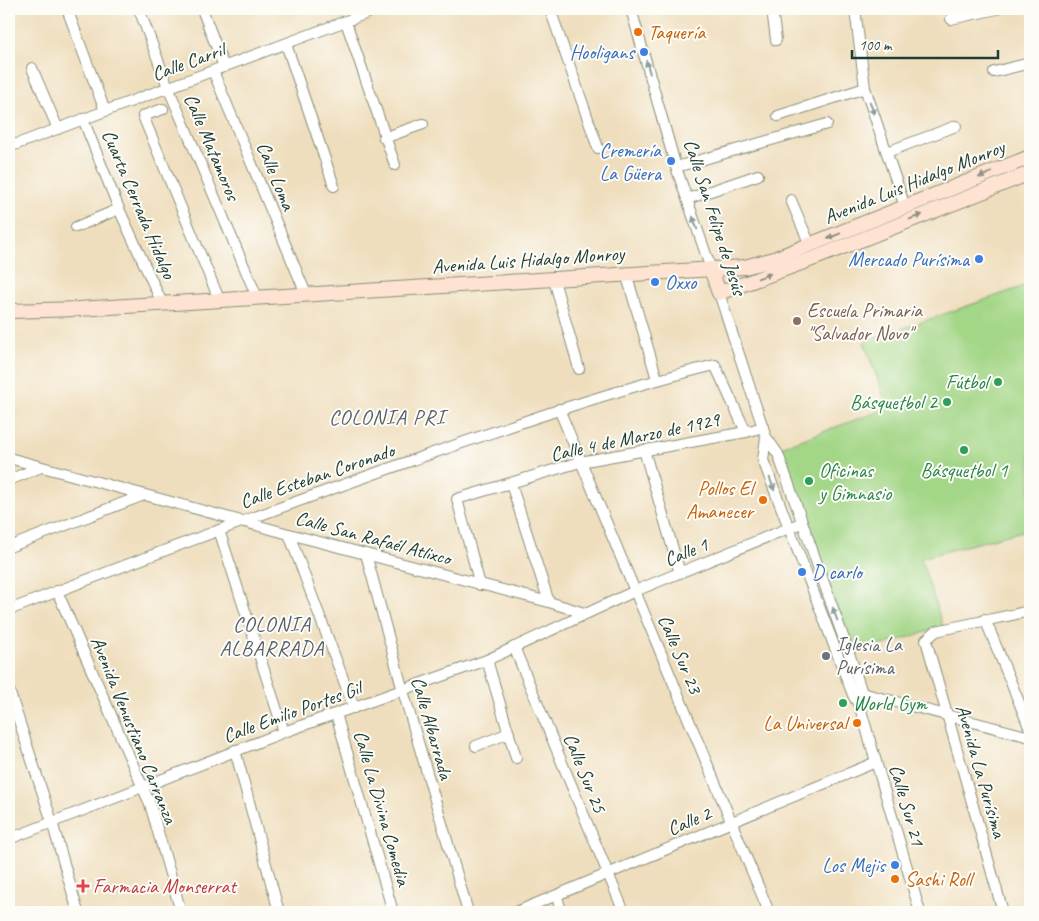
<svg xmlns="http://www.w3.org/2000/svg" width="1039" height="921" font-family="Caveat,sans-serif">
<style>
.green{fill:#a3d686;stroke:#618a5d}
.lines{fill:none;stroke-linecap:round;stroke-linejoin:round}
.street-casing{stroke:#878e78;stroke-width:12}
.secondary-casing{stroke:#878e78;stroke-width:16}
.street{stroke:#fff;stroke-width:10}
.secondary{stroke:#fee3d2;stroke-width:14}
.oneway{fill:#8f9e9a}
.oneway2{fill:#8e9083}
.food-dot{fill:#e8710a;stroke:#fdfcf7;stroke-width:2}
.shop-dot{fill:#3f7fe0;stroke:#fdfcf7;stroke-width:2}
.education-dot{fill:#8d6e63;stroke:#fdfcf7;stroke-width:2}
.leisure-dot{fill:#2e9e5b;stroke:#fdfcf7;stroke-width:2}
.worship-dot{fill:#6b7280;stroke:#fdfcf7;stroke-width:2}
.health-dot{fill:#e0444e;stroke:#fdfcf7;stroke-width:2}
.labels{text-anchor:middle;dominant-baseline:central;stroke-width:4;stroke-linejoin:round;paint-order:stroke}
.food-label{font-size:20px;fill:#c56008;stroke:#fdfcf7;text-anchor:start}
.shop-label{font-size:20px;fill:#366cbe;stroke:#fdfcf7;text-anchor:end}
.street-label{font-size:20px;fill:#1f3d34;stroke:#fdfcf7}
.education-label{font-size:20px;fill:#785e54;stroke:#fdfcf7;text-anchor:start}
.leisure-label{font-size:20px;fill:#27864d;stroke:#fdfcf7;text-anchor:end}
.worship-label{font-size:20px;fill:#5b616d;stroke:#fdfcf7;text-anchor:start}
.health-label{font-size:20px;fill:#be3a42;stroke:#fdfcf7;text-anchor:start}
.neighbourhood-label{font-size:21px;letter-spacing:1px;fill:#565f6b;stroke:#fdfcf7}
</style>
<rect width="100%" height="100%" fill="#fdfcf7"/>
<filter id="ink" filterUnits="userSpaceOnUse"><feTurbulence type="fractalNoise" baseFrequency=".02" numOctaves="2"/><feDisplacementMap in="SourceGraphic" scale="10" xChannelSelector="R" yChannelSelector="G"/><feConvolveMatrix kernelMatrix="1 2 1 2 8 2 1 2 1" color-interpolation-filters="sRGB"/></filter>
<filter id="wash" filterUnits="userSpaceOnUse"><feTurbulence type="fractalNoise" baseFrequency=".0096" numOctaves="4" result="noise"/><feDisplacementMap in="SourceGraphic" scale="20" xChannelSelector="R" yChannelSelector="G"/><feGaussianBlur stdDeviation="1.12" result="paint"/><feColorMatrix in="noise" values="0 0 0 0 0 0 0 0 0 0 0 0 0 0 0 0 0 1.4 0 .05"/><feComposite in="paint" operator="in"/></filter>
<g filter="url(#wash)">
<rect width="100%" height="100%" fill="#efdebd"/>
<path class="green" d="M1030 284V529L921 558 943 627 853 654 781 447 888 408 864 342Z"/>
</g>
<g filter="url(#ink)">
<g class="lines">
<g class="street-casing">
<g id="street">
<path d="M67 9 105 111"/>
<path d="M139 9 168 87 257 297"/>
<path d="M202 9 224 67"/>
<path d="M550 9 598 148"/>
<path d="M631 9 676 167 711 269"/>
<path d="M772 9 776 40"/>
<path d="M855 9 865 88 905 207"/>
<path d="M951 19 997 9"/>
<path d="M346 22 395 165"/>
<path d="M286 44 334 186"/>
<path d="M32 68 58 129"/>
<path d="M213 71 306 294"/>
<path d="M994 72 1030 63"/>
<path d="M163 109 143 116 219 299"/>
<path d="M778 116 865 88"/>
<path d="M83 119 119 209 162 303"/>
<path d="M384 138 423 124"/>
<path d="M9 147 378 9"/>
<path d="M887 152 956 126"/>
<path d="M676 167 827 124"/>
<path d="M687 199 758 175"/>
<path d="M791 200 810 245"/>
<path d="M76 227 119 209"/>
<path d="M626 273 657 379"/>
<path d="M554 280 579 369"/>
<path d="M719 293 766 437 778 454 851 659 862 693 860 707"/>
<path d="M559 409 769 912"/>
<path d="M766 437 763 460 853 695 860 707 920 912"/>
<path d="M644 450 680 573"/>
<path d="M9 458 289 534 549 602 584 613"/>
<path d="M9 480 41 467"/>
<path d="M511 484 549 602"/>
<path d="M219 530 284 732"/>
<path d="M289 534 354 708"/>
<path d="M9 547 144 495"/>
<path d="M366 554 403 691 468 912"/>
<path d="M480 585 457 499 580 462 746 432 763 427"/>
<path d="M57 591 150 804 181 912"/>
<path d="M9 610C143 558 277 508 413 460 513 425 612 390 715 365L746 432"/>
<path d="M985 619 1030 729"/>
<path d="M514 647 624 912"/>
<path d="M487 660 516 758"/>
<path d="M9 690 52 822 78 912"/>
<path d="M857 694 862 693 1030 737"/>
<path d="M336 714 393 912"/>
<path d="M476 746 509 733"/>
<path d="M235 750 279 912"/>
<path d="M9 839 284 732 487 660 635 591 801 523"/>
<path d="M557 896 561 912"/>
<path d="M516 912 876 762"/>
<path d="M1003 912 926 640 936 631 1030 611"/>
</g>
</g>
<g class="secondary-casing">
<g id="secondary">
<path d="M711 269 719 293 815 258 1030 173"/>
<path d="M9 311 78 309 745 267 774 259 1030 157"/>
</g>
</g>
<use href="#street" class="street"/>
<use href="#secondary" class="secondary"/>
</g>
<defs><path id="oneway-solid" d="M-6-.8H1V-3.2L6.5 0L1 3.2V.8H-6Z" transform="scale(1.25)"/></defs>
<g class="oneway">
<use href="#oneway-solid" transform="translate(648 67) rotate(-106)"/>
<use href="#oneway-solid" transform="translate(872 108) rotate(71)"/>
<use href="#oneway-solid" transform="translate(695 223) rotate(-109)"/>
<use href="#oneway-solid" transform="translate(772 484) rotate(70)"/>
<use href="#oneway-solid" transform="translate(835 614) rotate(-110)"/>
</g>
<g class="oneway2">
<use href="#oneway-solid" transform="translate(985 175) rotate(158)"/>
<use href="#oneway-solid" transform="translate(916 217) rotate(-21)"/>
<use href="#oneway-solid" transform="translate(834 236) rotate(158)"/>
<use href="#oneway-solid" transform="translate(764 276) rotate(-20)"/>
</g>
</g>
<g class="food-dot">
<circle cx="638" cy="32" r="5"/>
<circle cx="763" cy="500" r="5"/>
<circle cx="857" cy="723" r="5"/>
<circle cx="895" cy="879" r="5"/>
</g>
<g class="shop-dot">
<circle cx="644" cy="52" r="5"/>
<circle cx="671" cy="161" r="5"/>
<circle cx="979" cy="259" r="5"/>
<circle cx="655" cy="282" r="5"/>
<circle cx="802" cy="572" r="5"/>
<circle cx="895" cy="865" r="5"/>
</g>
<circle class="education-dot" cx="797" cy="321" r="5"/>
<g class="leisure-dot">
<circle cx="998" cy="382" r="5"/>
<circle cx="947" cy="402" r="5"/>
<circle cx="964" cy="450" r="5"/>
<circle cx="809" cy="481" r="5"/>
<circle cx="843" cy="703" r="5"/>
</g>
<circle class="worship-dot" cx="826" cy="656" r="5"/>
<path class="health-dot" d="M80.5 878.5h5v5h5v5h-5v5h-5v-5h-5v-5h5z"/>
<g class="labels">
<g class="food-label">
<text x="648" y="32">Taquería</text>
<text x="753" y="488" text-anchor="end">Pollos El<tspan x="753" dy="23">Amanecer</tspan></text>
<text x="847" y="723" text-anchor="end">La Universal</text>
<text x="905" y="879">Sashi Roll</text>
</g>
<g class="shop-label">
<text x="634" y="52">Hooligans</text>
<text x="661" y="150">Cremería<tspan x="661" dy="23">La Güera</tspan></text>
<text x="969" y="259">Mercado Purísima</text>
<text x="665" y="282" text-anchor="start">Oxxo</text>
<text x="812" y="572" text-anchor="start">D carlo</text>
<text x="885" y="865">Los Mejis</text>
</g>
<g class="street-label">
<text transform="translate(188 62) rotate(-20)">Calle Carril</text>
<text transform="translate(212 147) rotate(67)">Calle Matamoros</text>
<text transform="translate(276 176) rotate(68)">Calle Loma</text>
<text transform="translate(914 182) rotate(-22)">Avenida Luis Hidalgo Monroy</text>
<text transform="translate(139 204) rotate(67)">Cuarta Cerrada Hidalgo</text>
<text transform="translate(715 217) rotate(72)">Calle San Felipe de Jesús</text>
<text transform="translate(528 260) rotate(-4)">Avenida Luis Hidalgo Monroy</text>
<text transform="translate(635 437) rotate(-12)">Calle 4 de Marzo de 1929</text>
<text transform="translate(317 476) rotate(-19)">Calle Esteban Coronado</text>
<text transform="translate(373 538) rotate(15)">Calle San Rafaél Atlixco</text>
<text transform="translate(686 552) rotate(-22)">Calle 1</text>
<text transform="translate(680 654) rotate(67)">Calle Sur 23</text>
<text transform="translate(292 712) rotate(-20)">Calle Emilio Portes Gil</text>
<text transform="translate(432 728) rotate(74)">Calle Albarrada</text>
<text transform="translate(134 730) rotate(68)">Avenida Venustiano Carranza</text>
<text transform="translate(981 771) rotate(74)">Avenida La Purísima</text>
<text transform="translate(585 773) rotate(68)">Calle Sur 25</text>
<text transform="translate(907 805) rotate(74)">Calle Sur 21</text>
<text transform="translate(382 808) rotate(74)">Calle La Divina Comedia</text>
<text transform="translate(689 821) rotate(-23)">Calle 2</text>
</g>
<g class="education-label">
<text x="807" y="310">Escuela Primaria<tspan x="807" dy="23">"Salvador Novo"</tspan></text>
</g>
<g class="leisure-label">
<text x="988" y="382">Fútbol</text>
<text x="937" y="402">Básquetbol 2</text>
<text x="819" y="470" text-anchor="start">Oficinas<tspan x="819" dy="23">y Gimnasio</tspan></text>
<text x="964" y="470" text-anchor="middle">Básquetbol 1</text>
<text x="853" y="703" text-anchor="start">World Gym</text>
</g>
<g class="worship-label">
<text x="836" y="644">Iglesia La<tspan x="836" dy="23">Purísima</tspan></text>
</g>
<g class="health-label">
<text x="93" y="886">Farmacia Monserrat</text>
</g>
<g class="neighbourhood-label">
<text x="387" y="417">COLONIA PRI</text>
<text x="272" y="624">COLONIA<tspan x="272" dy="24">ALBARRADA</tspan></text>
</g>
</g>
<rect width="1039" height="921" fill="none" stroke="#fdfcf7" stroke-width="30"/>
<path d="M852 50v8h146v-8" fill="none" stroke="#1f3d34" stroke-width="2.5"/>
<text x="859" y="50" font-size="15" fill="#1f3d34" stroke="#fdfcf7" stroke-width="4" paint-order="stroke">100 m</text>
</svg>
